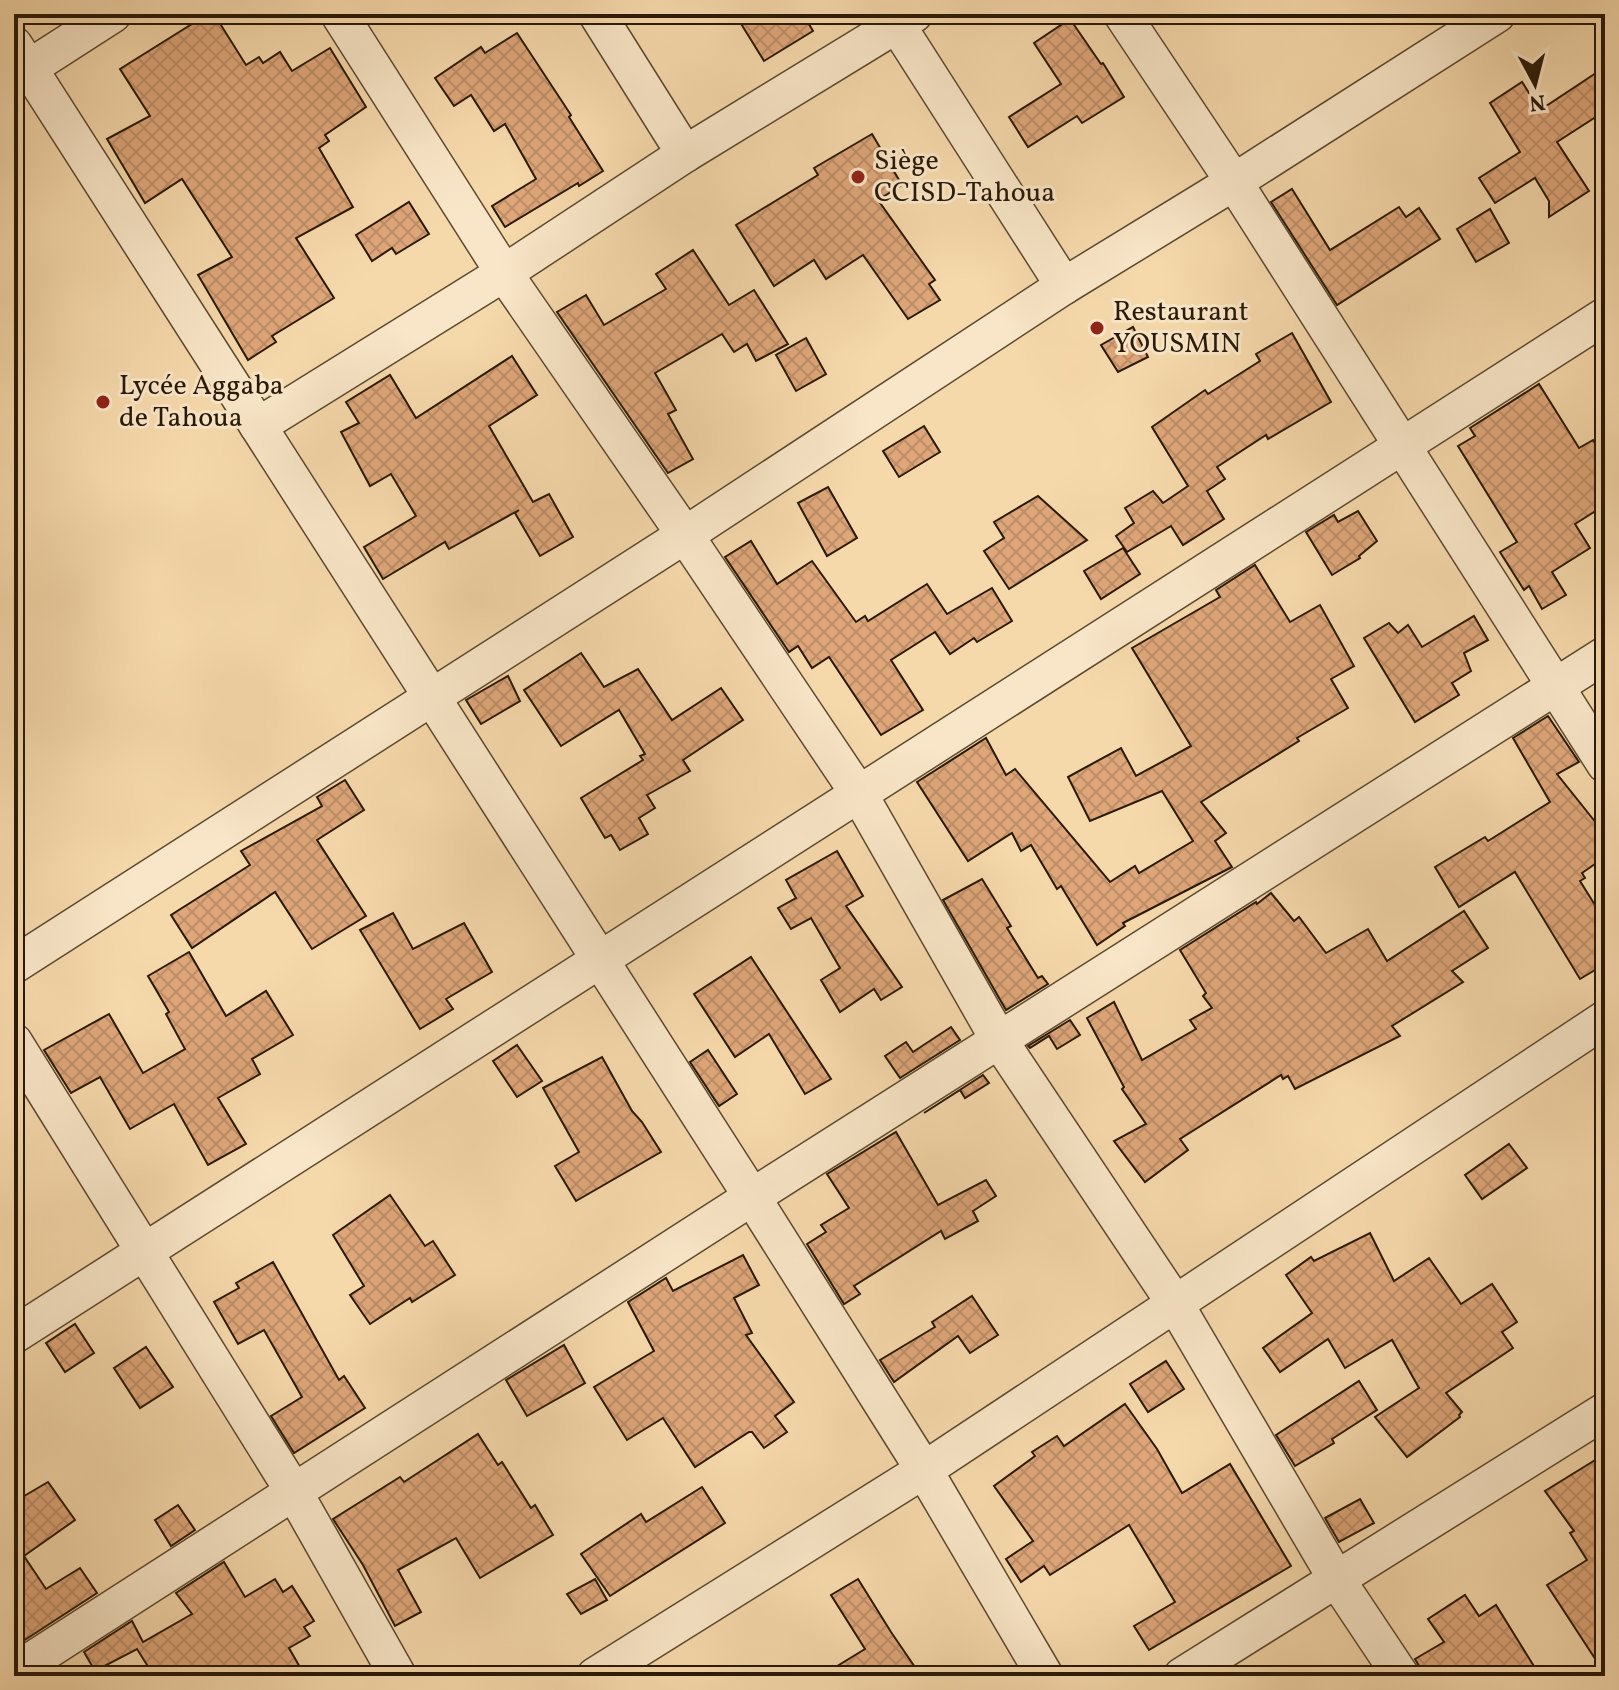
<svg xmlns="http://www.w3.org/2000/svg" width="1619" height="1690" font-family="Vollkorn,serif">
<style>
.building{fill:url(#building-cross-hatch);stroke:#291907;stroke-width:2}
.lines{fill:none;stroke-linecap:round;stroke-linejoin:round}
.minor-casing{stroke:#5c4930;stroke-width:39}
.minor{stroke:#f9e6c8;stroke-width:36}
.poi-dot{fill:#8f2418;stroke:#f9e6c8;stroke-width:3}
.labels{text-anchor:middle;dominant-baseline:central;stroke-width:6;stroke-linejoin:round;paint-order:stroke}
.poi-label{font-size:28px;fill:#291907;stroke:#f9e6c8;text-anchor:start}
</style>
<defs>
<pattern id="building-cross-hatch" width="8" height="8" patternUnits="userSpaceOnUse" patternTransform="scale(2)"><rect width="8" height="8" fill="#dea679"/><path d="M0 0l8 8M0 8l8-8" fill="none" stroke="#be8e67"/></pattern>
</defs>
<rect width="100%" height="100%" fill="#f6d9ab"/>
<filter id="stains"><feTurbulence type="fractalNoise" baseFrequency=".0025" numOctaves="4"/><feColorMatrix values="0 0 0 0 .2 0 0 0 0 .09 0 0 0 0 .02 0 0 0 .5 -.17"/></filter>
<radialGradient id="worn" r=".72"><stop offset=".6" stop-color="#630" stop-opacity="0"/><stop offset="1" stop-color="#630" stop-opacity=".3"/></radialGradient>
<g class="building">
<path d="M208 14H214L246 65 259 57 263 63 280 52 292 71 330 48 366 107 325 135 329 141 319 148 353 207 296 238 334 298 272 336 276 342 248 360 198 275 232 257 182 179 145 203 107 139 150 116 120 69Z"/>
<path d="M735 14H803L813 31 764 61Z"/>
<path d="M1070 19 1101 64 1103 63 1124 97 1082 123 1077 116 1028 147 1009 117 1061 84 1034 43Z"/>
<path d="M517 33 571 115 569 117 603 171 579 186 578 183 505 227 492 206 536 179 505 124 494 131 471 95 454 106 435 78 481 47 485 53Z"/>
<path d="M1605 67V111L1557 142 1589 191 1549 217V201L1535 178 1495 203 1479 178 1520 152 1490 103 1522 82 1540 110Z"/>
<path d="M872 134 902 185 878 200 935 280 929 284 940 300 908 319 863 255 826 279 814 260 774 286 736 225 818 175 814 168Z"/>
<path d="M1292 189 1330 250 1399 207 1406 217 1419 208 1440 239 1337 305 1271 202Z"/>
<path d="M409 202 429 234 396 254 392 248 372 261 356 235Z"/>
<path d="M1490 209 1509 243 1476 262 1457 229Z"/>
<path d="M693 250 729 305 754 290 788 344 756 361 747 344 734 352 722 334 655 373 676 410 668 414 693 459 668 473 557 312 586 295 604 325 666 289 656 274Z"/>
<path d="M1133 327 1148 357 1118 372 1101 345Z"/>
<path d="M1292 333 1331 402 1268 439 1266 435 1217 467 1225 479 1207 491 1224 519 1183 545 1171 526 1127 552 1116 536 1134 523 1125 508 1153 491 1163 503 1188 486 1152 427 1205 390 1208 394 1260 361 1256 354Z"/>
<path d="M806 338 826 374 796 391 776 355Z"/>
<path d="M512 356 537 395 489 426 533 502 549 494 573 537 540 556 515 513 519 510 449 549 445 542 383 579 364 547 416 516 391 474 370 486 341 432 359 423 346 402 390 375 416 418Z"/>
<path d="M1539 384 1579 448 1593 440 1605 460V505L1575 524 1590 548 1552 572 1566 595 1542 609 1529 586 1524 590 1500 552 1517 542 1458 446 1475 436 1470 428Z"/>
<path d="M924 426 940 452 899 477 883 451Z"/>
<path d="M828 487 857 538 827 556 798 503Z"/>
<path d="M1038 496 1087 540 1009 589 984 551 1004 538 994 522Z"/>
<path d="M1358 511 1377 541 1359 556 1360 558 1332 575 1306 532 1334 515 1338 522Z"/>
<path d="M751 541 777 584 812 561 856 622 865 616 868 621 927 584 947 614 992 588 1012 621 977 642 974 638 950 654 935 632 891 660 923 710 881 735 829 657 812 668 798 646 789 652 725 557Z"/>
<path d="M1123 548 1140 574 1101 599 1084 571Z"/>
<path d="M1255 565 1290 622 1320 605 1354 666 1331 679 1348 708 1297 738 1299 741 1201 802 1226 833 1215 841 1232 867 1123 923 1125 926 1097 945 1061 886 1057 889 1031 845 1021 851 1012 833 968 861 917 782 986 738 1006 775 1015 769 1110 882 1135 866 1139 873 1193 841 1162 791 1090 821 1068 777 1121 748 1136 776 1191 746 1132 648 1220 597 1216 590Z"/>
<path d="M1474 616 1488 640 1464 653 1471 671 1452 683 1459 695 1415 722 1364 638 1389 623 1398 633 1408 625 1422 647Z"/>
<path d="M581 653 604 687 638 669 672 720 721 688 743 720 683 760 690 771 647 795 655 808 639 818 648 834 620 850 611 835 605 838 581 798 643 760 640 756 645 754 619 710 561 746 524 690Z"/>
<path d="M508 676 520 701 481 724 466 700Z"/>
<path d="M1548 716 1579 762 1557 774 1605 834V857L1582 873 1585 878 1580 881 1605 921V964L1580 979 1515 872 1459 907 1435 867 1485 837 1488 841 1550 802 1513 738Z"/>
<path d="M345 780 364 810 317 840 366 916 312 949 275 892 192 948 171 915 250 865 241 851 322 806 317 797Z"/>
<path d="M837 851 863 896 846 906 902 987 881 1000 874 989 840 1012 821 980 840 968 811 918 791 929 778 908 796 898 786 880Z"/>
<path d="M982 879 1011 926 1007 928 1038 978 1042 976 1048 984 1006 1010 943 900Z"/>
<path d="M1271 893 1294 921 1299 917 1326 953 1368 929 1387 961 1464 911 1488 948 1452 971 1463 982 1392 1026 1400 1036 1295 1089 1288 1076 1283 1079 1281 1075 1180 1139 1188 1150 1145 1182 1114 1141 1146 1124 1122 1089 1124 1087 1087 1018 1114 1002 1142 1060 1196 1029 1190 1020 1212 1008 1203 996 1206 993 1180 950 1256 902 1257 904Z"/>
<path d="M393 913 413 949 464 923 492 972 446 999 453 1009 420 1029 360 930Z"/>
<path d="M189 952 226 1016 266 991 293 1035 252 1059 260 1074 218 1098 246 1144 208 1165 174 1104 130 1129 100 1077 71 1093 44 1050 109 1014 143 1073 185 1049 166 1014 169 1012 148 976Z"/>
<path d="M751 957 831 1079 805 1094 769 1034 735 1057 694 994Z"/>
<path d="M1070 1020 1080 1035 1057 1049 1049 1036 1030 1048 1028 1046Z"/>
<path d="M951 1027 960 1040 900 1078 885 1056 906 1042 913 1052Z"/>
<path d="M517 1045 542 1081 517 1097 493 1061Z"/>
<path d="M708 1050 737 1094 719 1106 690 1062Z"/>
<path d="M602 1057 632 1111 642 1122 661 1152 576 1201 555 1166 579 1152 543 1088Z"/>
<path d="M983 1075 989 1083 965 1098 960 1090 924 1113Z"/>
<path d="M896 1132 938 1205 986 1180 996 1196 973 1211 978 1221 945 1239 941 1231 854 1286 860 1294 844 1304 807 1244 826 1232 821 1225 849 1208 827 1174Z"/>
<path d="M1509 1144 1527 1168 1482 1199 1465 1175Z"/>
<path d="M390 1195 425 1246 433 1241 455 1275 412 1302 410 1298 370 1324 350 1295 364 1286 333 1235Z"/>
<path d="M1370 1233 1394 1281 1429 1258 1461 1304 1492 1284 1517 1322 1502 1332 1513 1348 1446 1393 1462 1412 1459 1415 1460 1417 1407 1457 1375 1417 1419 1388 1392 1340 1345 1368 1328 1339 1280 1372 1263 1348 1312 1313 1286 1275 1311 1257 1314 1261Z"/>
<path d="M743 1255 759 1285 734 1298 752 1333 746 1335 794 1402 775 1416 787 1432 764 1448 752 1432H749L695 1467 663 1418 627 1440 594 1387 654 1351 628 1302 666 1278 673 1291Z"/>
<path d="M273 1262 339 1380 344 1376 365 1408 294 1453 271 1416 302 1397 264 1330 238 1344 214 1302 239 1288 236 1283Z"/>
<path d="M972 1296 998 1335 970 1353 958 1336 894 1382 880 1360 935 1327 932 1322Z"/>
<path d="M75 1324 94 1353 65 1372 46 1343Z"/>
<path d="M564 1345 585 1383 527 1416 506 1380Z"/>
<path d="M146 1347 173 1387 140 1408 114 1368Z"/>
<path d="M1166 1361 1184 1389 1148 1412 1130 1384Z"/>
<path d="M1359 1381 1377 1410 1332 1439 1334 1443 1295 1466 1276 1435Z"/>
<path d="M1125 1404 1157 1449 1182 1493 1230 1464 1291 1566 1149 1650 1134 1626 1175 1602 1129 1525 1050 1575 1044 1566 1021 1582 1006 1559 1033 1541 994 1486 1035 1456 1032 1452 1057 1436 1064 1446Z"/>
<path d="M478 1434 498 1465 502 1462 531 1508 535 1505 553 1535 480 1578 456 1538 398 1570 421 1612 395 1626 363 1565 333 1519 400 1477 404 1482Z"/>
<path d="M1605 1454V1674L1547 1585 1587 1560 1570 1533 1574 1531 1545 1491Z"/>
<path d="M48 1482 75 1520 24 1556 46 1589 80 1568 97 1593 14 1647V1502Z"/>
<path d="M702 1487 725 1523 610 1596 581 1554 641 1514 646 1522Z"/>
<path d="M1360 1499 1374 1523 1339 1542 1325 1518Z"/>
<path d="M178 1505 195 1530 171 1546 155 1520Z"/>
<path d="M224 1562 245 1597 275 1579 283 1592 292 1586 314 1621 304 1627 310 1636 289 1648 305 1676H154L137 1649 95 1671 84 1652 132 1621 143 1642 192 1614 176 1593Z"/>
<path d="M595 1579 607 1600 581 1614 567 1594Z"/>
<path d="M858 1579 891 1632 921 1676H821L865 1649 831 1595Z"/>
<path d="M1465 1595 1479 1616 1496 1605 1540 1676H1425L1415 1659 1444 1642 1428 1619Z"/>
</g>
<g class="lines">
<g class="minor-casing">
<g id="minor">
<path d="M339 14 504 273 685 535 859 794 999 1040 1174 1302 1337 1580 1401 1676"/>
<path d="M597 14 685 154"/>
<path d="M890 14 1064 286"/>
<path d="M1122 14 1234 182 1605 764"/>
<path d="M14 45 752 1197 924 1470 1045 1676"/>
<path d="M29 68 113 14"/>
<path d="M258 426 504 273 685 154 914 14"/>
<path d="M14 965 685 535 1064 286 1234 182 1497 14"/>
<path d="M14 1042 294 1492 398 1676"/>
<path d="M14 1335 1605 316"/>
<path d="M14 1672 752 1197 1605 655"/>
<path d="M595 1676 924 1470 1605 1019"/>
<path d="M1182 1676 1605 1411"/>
</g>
</g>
<use href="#minor" class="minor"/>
</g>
<g class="poi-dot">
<circle cx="858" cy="177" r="8"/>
<circle cx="1097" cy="328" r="8"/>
<circle cx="103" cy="402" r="8"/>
</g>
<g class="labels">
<g class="poi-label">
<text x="874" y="161">Siège<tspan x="874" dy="32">CCISD-Tahoua</tspan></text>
<text x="1113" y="312">Restaurant<tspan x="1113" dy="32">YOUSMIN</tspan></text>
<text x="119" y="386">Lycée Aggaba<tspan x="119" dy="32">de Tahoua</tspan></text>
</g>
</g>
<rect width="1619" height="1690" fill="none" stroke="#f6d9ab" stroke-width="48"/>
<rect x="16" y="16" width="1587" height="1658" fill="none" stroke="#291907" stroke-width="4"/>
<rect x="24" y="24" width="1571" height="1642" fill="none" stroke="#291907" stroke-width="2"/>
<g transform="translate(1535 84) rotate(173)" stroke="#f9e6c8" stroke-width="6" paint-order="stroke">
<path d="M0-6L14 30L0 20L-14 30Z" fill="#291907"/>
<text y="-12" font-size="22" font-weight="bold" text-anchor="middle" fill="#291907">N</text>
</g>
<rect width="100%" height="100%" filter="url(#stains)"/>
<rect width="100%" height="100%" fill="url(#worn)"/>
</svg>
